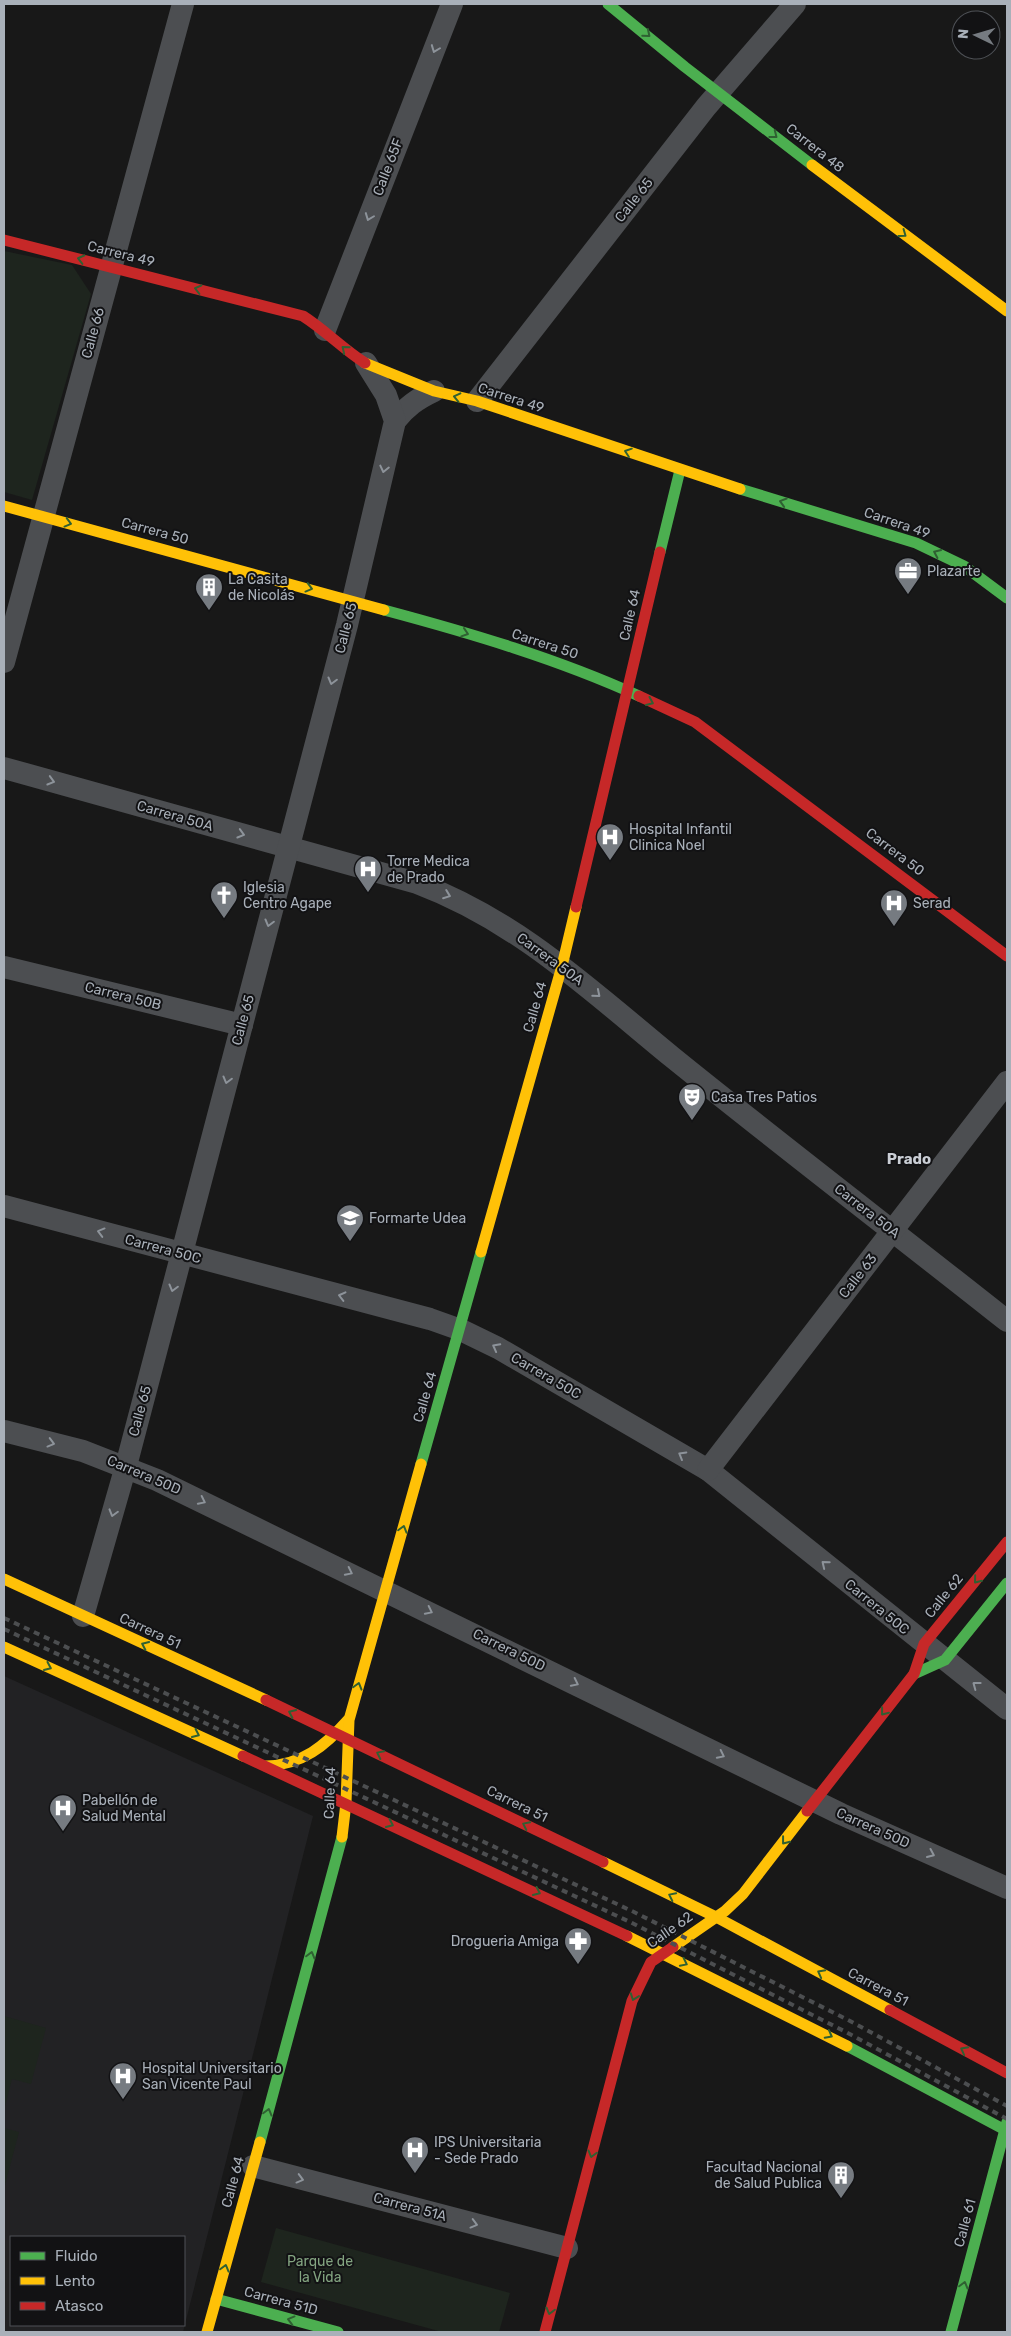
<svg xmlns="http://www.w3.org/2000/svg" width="1011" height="2336" font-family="Rubik,sans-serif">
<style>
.built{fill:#222224;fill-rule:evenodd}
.green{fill:#1e251e}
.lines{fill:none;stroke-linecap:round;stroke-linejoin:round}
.street{stroke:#4c4e51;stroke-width:22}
.fast{stroke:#4caf50;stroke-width:11}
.slow{stroke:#ffc107;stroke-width:11}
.jam{stroke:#c62828;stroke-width:11}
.rail{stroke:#4c4e50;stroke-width:4;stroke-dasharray:6 5;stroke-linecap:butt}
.oneway{stroke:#2f6032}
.oneway2{stroke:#8d939a}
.labels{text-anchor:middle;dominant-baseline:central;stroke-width:4;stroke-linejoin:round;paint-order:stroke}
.street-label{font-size:14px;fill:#a9b0b9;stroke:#121214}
.poi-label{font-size:14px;fill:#a9b0b9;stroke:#121214;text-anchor:start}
.park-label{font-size:14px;fill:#83a480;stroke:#121214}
.neighbourhood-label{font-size:15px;font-weight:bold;fill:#caced5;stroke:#121214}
</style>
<rect width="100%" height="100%" fill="#181818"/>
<path class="built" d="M4 1676 313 1816 183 2332H4ZM11 2237H184V2325H11Z"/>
<g class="green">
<path d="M4 251 72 265 91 294 32 500 4 492Z"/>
<path d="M4 2016 46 2028 31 2084 12 2079 4 2110Z"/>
<path d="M4 2128 19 2132 5 2185 4 2184Z"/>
<path d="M276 2228 510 2293 499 2332H442L261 2282Z"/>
</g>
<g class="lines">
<g class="street">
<path d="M325 330 452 4"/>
<path d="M477 401 706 107 795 4"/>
<path d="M395 421C406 407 417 399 434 391"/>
<path d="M4 662 183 4"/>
<path d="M4 768 417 883C518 921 590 990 672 1057 782 1146 896 1233 1007 1321"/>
<path d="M4 967 242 1025"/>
<path d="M4 1206 430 1319 461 1330 498 1348 708 1470 1007 1709"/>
<path d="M4 1431 83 1451 157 1480 841 1814 1007 1888"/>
<path d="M708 1470 1007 1082"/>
<path d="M83 1616 126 1466 347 625 395 421 386 395 366 363"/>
<path d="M253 2166 567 2248"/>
</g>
<g class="fast">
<path d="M608 4 685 67 812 165"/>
<path d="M740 489 916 543 964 566 1007 598"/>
<path d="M660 552 680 470"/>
<path d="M384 610C470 633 558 659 639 696"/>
<path d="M421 1464 481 1252"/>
<path d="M914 1674 945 1660 1007 1583"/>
<path d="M847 2046 1007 2131"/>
<path d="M260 2142 342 1837"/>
<path d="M216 2299 338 2332"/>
<path d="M951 2332 1007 2122"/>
</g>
<g class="slow">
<path d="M812 165 1007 311"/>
<path d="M365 363 434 391 477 401 740 489"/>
<path d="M4 506 384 610"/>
<path d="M481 1252 562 966 576 907"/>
<path d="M4 1579 266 1700"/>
<path d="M4 1647 243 1756"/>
<path d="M266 1766C302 1765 325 1746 348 1720"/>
<path d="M342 1837 346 1803 349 1720 421 1464"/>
<path d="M603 1862 716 1917 890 2010"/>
<path d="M627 1936 847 2046"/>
<path d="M673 1947 725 1911 743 1894 807 1811"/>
<path d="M207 2332 260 2142"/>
</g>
<g class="jam">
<path d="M4 240 303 316C325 330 343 349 365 363"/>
<path d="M639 696 695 722 1007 956"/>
<path d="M576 907 660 552"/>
<path d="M266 1700 603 1862"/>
<path d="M243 1756 627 1936"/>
<path d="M807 1811 914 1674 924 1644 1007 1542"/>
<path d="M890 2010 1007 2073"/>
<path d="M545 2332 632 2001 651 1962 673 1947"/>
</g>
<g class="rail">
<path d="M4 1618 634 1912 850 2021 1007 2106"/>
<path d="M4 1629 630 1922 844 2031 1007 2119"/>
</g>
</g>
<defs><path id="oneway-chevron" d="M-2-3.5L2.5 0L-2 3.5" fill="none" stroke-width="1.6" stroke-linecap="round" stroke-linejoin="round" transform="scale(1.25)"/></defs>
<g class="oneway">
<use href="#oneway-chevron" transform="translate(647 34) rotate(40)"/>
<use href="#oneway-chevron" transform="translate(774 135) rotate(38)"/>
<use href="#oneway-chevron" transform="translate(903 234) rotate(36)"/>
<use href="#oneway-chevron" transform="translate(81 259) rotate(-166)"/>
<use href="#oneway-chevron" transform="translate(198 289) rotate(-166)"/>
<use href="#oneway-chevron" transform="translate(345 349) rotate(-141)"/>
<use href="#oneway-chevron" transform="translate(457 397) rotate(-167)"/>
<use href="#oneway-chevron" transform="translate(628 452) rotate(-161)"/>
<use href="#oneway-chevron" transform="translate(783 502) rotate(-163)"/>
<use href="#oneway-chevron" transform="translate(68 523) rotate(15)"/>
<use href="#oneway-chevron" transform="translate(937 553) rotate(-155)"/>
<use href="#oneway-chevron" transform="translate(309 588) rotate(15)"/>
<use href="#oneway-chevron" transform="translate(465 633) rotate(18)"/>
<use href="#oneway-chevron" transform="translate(650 702) rotate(24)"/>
<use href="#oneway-chevron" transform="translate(403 1529) rotate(-74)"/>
<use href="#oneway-chevron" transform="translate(977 1580) rotate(129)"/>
<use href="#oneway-chevron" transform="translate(145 1645) rotate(-155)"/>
<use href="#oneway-chevron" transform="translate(48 1667) rotate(24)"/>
<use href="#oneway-chevron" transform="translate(358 1686) rotate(-74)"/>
<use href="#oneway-chevron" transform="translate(884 1712) rotate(128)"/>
<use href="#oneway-chevron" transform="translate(292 1713) rotate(-155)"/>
<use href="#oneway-chevron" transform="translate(196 1734) rotate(25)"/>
<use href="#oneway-chevron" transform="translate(380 1754) rotate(-154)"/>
<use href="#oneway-chevron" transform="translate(390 1824) rotate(25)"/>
<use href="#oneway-chevron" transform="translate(526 1825) rotate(-154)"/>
<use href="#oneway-chevron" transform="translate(785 1841) rotate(128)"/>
<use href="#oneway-chevron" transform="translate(537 1892) rotate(25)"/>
<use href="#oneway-chevron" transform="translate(672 1896) rotate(-154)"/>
<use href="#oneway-chevron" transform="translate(311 1955) rotate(-75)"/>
<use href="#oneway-chevron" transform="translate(684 1963) rotate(26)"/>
<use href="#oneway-chevron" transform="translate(821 1973) rotate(-152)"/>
<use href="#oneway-chevron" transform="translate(634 1997) rotate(110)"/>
<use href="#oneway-chevron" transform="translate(829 2035) rotate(28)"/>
<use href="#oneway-chevron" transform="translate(964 2050) rotate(-152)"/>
<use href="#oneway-chevron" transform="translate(268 2112) rotate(-75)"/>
<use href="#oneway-chevron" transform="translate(592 2154) rotate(105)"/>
<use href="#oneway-chevron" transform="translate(225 2268) rotate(-75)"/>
<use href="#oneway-chevron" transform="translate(964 2285) rotate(-75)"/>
<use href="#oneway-chevron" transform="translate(550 2311) rotate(105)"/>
<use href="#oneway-chevron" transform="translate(291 2320) rotate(-165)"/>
</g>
<g class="oneway2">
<use href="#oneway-chevron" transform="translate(435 49) rotate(111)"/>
<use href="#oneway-chevron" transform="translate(369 217) rotate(111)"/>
<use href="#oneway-chevron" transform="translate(384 469) rotate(103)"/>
<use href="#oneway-chevron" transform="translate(332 681) rotate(105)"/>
<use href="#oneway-chevron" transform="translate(51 781) rotate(16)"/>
<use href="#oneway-chevron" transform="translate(241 834) rotate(16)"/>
<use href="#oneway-chevron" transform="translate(447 895) rotate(21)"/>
<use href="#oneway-chevron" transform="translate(269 923) rotate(105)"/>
<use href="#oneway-chevron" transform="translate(597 994) rotate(40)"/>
<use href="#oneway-chevron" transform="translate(227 1080) rotate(105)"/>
<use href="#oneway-chevron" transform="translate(101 1232) rotate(-165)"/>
<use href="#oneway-chevron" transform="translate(173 1288) rotate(105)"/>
<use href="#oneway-chevron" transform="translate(342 1296) rotate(-166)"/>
<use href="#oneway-chevron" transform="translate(496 1347) rotate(-152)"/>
<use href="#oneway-chevron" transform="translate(51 1443) rotate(15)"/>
<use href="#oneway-chevron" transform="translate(682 1455) rotate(-150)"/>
<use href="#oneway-chevron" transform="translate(202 1501) rotate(26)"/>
<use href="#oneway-chevron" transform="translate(113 1513) rotate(106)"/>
<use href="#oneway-chevron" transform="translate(825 1564) rotate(-141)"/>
<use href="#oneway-chevron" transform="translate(349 1572) rotate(26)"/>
<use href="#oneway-chevron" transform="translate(429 1611) rotate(26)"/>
<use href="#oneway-chevron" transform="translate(575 1683) rotate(26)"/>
<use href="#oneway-chevron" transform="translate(976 1685) rotate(-143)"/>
<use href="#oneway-chevron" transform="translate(721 1755) rotate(26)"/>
<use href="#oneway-chevron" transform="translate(931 1854) rotate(24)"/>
<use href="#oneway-chevron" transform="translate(300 2179) rotate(15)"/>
<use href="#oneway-chevron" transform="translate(474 2224) rotate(15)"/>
</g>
<defs>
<g id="office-pin" transform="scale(1.4375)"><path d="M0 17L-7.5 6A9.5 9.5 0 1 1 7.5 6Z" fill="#767b81" stroke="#121214"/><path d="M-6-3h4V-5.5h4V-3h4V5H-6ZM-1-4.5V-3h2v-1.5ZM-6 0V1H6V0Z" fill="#fff"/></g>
<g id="building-pin" transform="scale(1.4375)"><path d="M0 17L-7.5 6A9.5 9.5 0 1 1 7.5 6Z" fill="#767b81" stroke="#121214"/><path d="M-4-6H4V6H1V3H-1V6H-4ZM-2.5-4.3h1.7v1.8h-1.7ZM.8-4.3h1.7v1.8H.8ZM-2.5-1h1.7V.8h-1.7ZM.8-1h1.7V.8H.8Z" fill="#fff"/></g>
<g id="hospital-pin" transform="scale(1.4375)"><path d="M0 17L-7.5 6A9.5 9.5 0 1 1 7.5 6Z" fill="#767b81" stroke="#121214"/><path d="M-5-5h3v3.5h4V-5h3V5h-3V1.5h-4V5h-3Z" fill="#fff"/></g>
<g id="church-pin" transform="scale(1.4375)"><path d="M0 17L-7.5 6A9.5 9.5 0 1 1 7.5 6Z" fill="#767b81" stroke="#121214"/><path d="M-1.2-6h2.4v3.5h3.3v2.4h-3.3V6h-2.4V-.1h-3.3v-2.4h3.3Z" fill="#fff"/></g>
<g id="theatre-pin" transform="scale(1.4375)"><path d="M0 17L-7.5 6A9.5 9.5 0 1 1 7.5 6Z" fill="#767b81" stroke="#121214"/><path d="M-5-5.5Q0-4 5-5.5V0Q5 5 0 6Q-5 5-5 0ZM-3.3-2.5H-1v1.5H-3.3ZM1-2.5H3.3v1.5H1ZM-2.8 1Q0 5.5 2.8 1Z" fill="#fff"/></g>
<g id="school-pin" transform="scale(1.4375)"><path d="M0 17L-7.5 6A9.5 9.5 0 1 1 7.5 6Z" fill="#767b81" stroke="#121214"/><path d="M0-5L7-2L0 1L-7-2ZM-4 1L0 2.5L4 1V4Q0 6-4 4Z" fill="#fff"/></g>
<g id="pharmacy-pin" transform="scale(1.4375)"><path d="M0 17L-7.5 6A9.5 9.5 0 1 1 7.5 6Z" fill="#767b81" stroke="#121214"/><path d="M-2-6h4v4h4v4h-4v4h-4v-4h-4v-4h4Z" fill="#fff"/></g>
</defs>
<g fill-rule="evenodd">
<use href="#office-pin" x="908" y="571"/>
<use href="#building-pin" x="209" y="587"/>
<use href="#hospital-pin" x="610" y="837"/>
<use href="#hospital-pin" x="368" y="869"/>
<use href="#church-pin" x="224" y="895"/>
<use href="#hospital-pin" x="894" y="903"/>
<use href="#theatre-pin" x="692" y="1097"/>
<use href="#school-pin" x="350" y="1218"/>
<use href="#hospital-pin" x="63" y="1808"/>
<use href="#pharmacy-pin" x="578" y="1941"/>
<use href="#hospital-pin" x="123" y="2076"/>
<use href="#hospital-pin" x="415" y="2150"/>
<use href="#building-pin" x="841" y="2175"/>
</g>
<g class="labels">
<g class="street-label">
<text transform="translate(815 148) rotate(38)">Carrera 48</text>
<text transform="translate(388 167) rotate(-69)">Calle 65F</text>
<text transform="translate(634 200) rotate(-52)">Calle 65</text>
<text transform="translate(121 254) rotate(14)">Carrera 49</text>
<text transform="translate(93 333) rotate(-75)">Calle 66</text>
<text transform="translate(511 398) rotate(18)">Carrera 49</text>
<text transform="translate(897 523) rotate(19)">Carrera 49</text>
<text transform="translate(155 531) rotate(15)">Carrera 50</text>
<text transform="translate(630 615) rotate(-77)">Calle 64</text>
<text transform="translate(346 628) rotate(-76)">Calle 65</text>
<text transform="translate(545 644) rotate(18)">Carrera 50</text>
<text transform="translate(175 816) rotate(16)">Carrera 50A</text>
<text transform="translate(895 852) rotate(37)">Carrera 50</text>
<text transform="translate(550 959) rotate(36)">Carrera 50A</text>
<text transform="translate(123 996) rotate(14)">Carrera 50B</text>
<text transform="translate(535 1007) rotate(-74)">Calle 64</text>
<text transform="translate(243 1020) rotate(-75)">Calle 65</text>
<text transform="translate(867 1211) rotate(38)">Carrera 50A</text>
<text transform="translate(163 1249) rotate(15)">Carrera 50C</text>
<text transform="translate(858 1276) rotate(-52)">Calle 63</text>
<text transform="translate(546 1376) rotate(30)">Carrera 50C</text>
<text transform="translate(425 1397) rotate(-74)">Calle 64</text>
<text transform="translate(140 1411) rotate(-75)">Calle 65</text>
<text transform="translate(144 1475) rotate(23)">Carrera 50D</text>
<text transform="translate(944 1596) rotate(-51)">Calle 62</text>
<text transform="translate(877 1607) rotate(39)">Carrera 50C</text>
<text transform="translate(150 1631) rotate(25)">Carrera 51</text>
<text transform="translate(509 1650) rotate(26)">Carrera 50D</text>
<text transform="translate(330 1793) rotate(-88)">Calle 64</text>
<text transform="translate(517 1804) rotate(26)">Carrera 51</text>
<text transform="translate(873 1828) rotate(24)">Carrera 50D</text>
<text transform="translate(670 1930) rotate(-35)">Calle 62</text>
<text transform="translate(878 1987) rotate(28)">Carrera 51</text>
<text transform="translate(233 2182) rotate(-75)">Calle 64</text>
<text transform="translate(410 2207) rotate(15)">Carrera 51A</text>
<text transform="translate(965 2223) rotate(-75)">Calle 61</text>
<text transform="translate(281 2301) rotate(15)">Carrera 51D</text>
</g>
<g class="poi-label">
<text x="927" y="571">Plazarte</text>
<text x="228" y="579">La Casita<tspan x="228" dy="16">de Nicolás</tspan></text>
<text x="629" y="829">Hospital Infantil<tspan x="629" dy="16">Clinica Noel</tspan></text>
<text x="387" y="861">Torre Medica<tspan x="387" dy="16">de Prado</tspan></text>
<text x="243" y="887">Iglesia<tspan x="243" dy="16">Centro Agape</tspan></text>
<text x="913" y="903">Serad</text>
<text x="711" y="1097">Casa Tres Patios</text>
<text x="369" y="1218">Formarte Udea</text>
<text x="82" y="1800">Pabellón de<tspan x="82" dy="16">Salud Mental</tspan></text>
<text x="559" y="1941" text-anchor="end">Drogueria Amiga</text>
<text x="142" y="2068">Hospital Universitario<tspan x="142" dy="16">San Vicente Paul</tspan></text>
<text x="434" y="2142">IPS Universitaria<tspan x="434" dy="16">- Sede Prado</tspan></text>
<text x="822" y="2167" text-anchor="end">Facultad Nacional<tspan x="822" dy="16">de Salud Publica</tspan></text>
</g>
<g class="park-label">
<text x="320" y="2261">Parque de<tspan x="320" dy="16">la Vida</tspan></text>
</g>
<g class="neighbourhood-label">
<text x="909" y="1159">Prado</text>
</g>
</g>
<rect width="1011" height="2336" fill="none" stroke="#a9b0b9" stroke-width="10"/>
<rect x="10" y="2236" width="175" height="90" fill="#121214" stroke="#4e5156"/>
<rect x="20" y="2252" width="25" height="8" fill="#4caf50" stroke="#4e5156"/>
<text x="55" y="2261" font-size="15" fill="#a9b0b9">Fluido</text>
<rect x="20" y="2277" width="25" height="8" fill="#ffc107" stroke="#4e5156"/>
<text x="55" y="2286" font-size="15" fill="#a9b0b9">Lento</text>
<rect x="20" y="2302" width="25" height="8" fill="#c62828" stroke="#4e5156"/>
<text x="55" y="2311" font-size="15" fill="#a9b0b9">Atasco</text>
<g transform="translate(976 35) rotate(275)"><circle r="24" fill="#121214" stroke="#4e5156"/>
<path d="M0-4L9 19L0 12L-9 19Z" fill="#767b81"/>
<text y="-8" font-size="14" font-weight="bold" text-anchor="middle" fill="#a9b0b9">N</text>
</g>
</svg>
